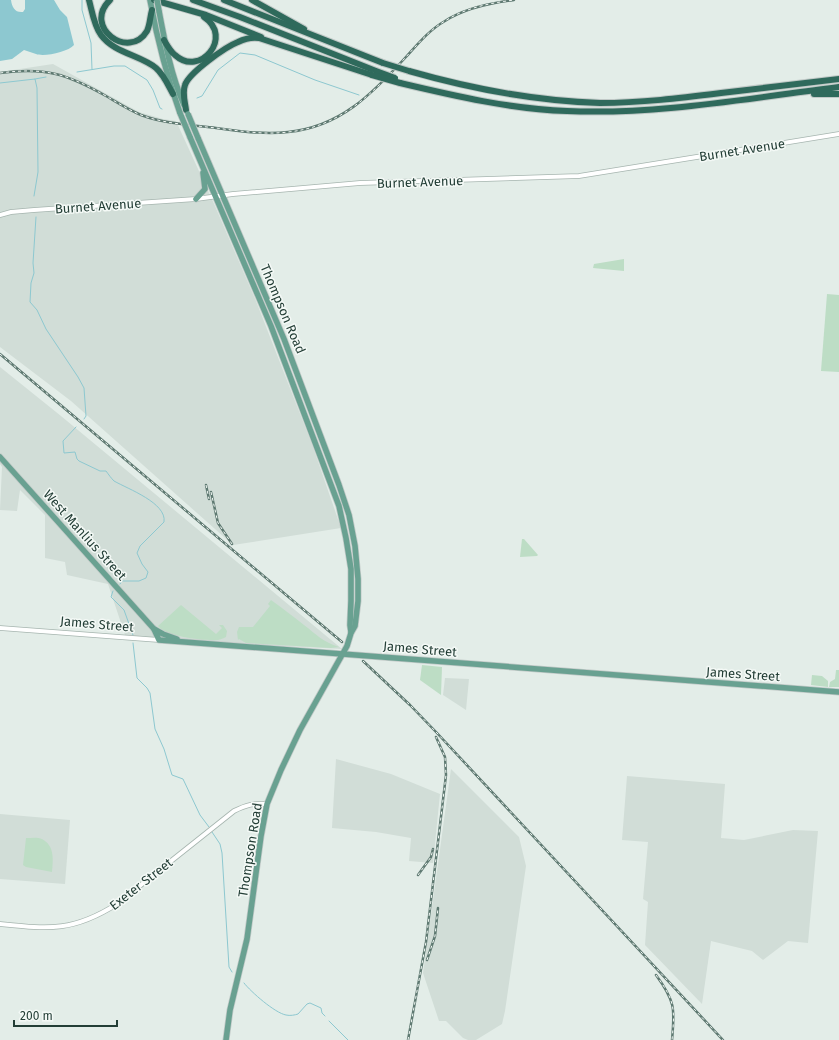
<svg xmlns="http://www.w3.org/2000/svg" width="839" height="1040" font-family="'Fira Sans',sans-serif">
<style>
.built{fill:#d1ddd7}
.green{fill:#bdddc5}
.water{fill:#8dc8d0}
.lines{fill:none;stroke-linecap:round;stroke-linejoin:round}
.stream{stroke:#8dc8d0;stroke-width:1}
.minor-casing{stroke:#a6b5af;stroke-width:5.5}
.major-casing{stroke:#c1c9c7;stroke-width:7}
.highway-casing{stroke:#c1c9c7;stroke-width:8}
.minor{stroke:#fff;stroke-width:4}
.major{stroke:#69a191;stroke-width:5.5}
.highway{stroke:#2f6a5c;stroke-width:6}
.rail-casing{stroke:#5e7971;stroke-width:2.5}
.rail{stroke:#f4f9f6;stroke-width:1;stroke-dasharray:3;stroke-linecap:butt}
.major-bridge-casing{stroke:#c1c9c7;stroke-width:7;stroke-linecap:butt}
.highway-bridge-casing{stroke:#c1c9c7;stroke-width:8;stroke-linecap:butt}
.major-bridge{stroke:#69a191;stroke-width:5.5}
.highway-bridge{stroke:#2f6a5c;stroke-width:6}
.labels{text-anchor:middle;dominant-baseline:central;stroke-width:3;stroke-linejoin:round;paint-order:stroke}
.street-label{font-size:13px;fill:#233e36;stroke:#f4f9f6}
</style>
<rect width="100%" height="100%" fill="#e3ede8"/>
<g class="built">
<path d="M53 64 139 112 163 119 176 121 215 206 256 301 313 447 341 528 233 545 71 401 0 347V72Z"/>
<path d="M0 367 61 416 342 649 126 638 108 584 67 575 65 562 45 558V515L20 490 17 511 0 510 2 467 0 464Z"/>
<path d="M445 678 469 679 466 710 443 695Z"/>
<path d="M336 759 391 774 440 794 433 863 409 861 411 838 376 832 332 828Z"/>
<path d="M451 769 519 837 526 866 505 1011 502 1024 476 1040H468L463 1038 446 1021H439L423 973Z"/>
<path d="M627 776 725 784 721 838 744 840 793 830 818 831 808 943 788 941 763 960 752 951 711 941 702 1004 645 945 648 902 643 899 648 842 622 840Z"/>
<path d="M0 814 70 820 65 884 0 879Z"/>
</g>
<g class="green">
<path d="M624 259V271L593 268 594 264Z"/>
<path d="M827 294 839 295V372L821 371Z"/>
<path d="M522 539H524L538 555 537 556 520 557Z"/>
<path d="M271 600C282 608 293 616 304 625 317 635 323 642 339 647L331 648 246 643 239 639 238 640 237 632 239 627H253L270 606 268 604Z"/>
<path d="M181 605 216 634 222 628 219 625H223L227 631 226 637C224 638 222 639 218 640 204 641 167 637 158 626Z"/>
<path d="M422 665 442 667 441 695 420 680Z"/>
<path d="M836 670H839V687H829L830 682 835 679Z"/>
<path d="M812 675 822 676 828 681V687L811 685Z"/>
<path d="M26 838C31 838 38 837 42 839 55 846 53 860 52 872L26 867 23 865Z"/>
</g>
<path class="water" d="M0 0H11C12 7 15 13 23 12L25 9V0H54L60 10 67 17 74 45C68 52 44 57 36 54 32 53 28 51 24 50L12 59 0 61Z"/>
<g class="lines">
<g class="stream">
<path d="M82 0V10L91 43 92 69"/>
<path d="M77 72 114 66H125L147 80 153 90 160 108 162 109"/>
<path d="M35 79 46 77"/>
<path d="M0 83 35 79 37 88 38 172 34 196"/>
<path d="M197 98 202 96 218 70 240 53 255 55 315 80 359 95"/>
<path d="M36 217 33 263 34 273 31 283 30 302 37 310 46 329 78 377 84 388 86 416 84 419"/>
<path d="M76 427 63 441 64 453 75 452 77 459 79 461 100 471H106C109 475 111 478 114 481 128 489 167 503 164 522L140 546 137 553 142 564 148 572 146 578 139 581H122L120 584"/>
<path d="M113 591 111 597 124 610 133 635"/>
<path d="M133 643 137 678 147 688 150 693 155 729 164 749 172 775 183 779 200 815 209 827"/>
<path d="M212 832 220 844 222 853 229 967 232 972"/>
<path d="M244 983C251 992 275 1013 286 1015 290 1016 295 1015 298 1014L307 1004 310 1003 321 1008 322 1013 325 1016"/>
<path d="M329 1021 348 1040"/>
</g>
<g class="minor-casing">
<g id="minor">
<path d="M0 215 11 212 34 210 196 199 233 194 360 183 579 176 839 134"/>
<path d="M0 628 159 640"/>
<path d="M0 924C49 929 73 932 117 904L234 811C246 805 254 803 267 804"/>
</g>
</g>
<g class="major-casing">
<g id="major">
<path d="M150 0C157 38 167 77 180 113"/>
<path d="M159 11C165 43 171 75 184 105"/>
<path d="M190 137 271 326 339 506 346 538 351 569V601L350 625 351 632"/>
<path d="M198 138 284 339 339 485 349 515 355 546 358 579V601L355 626 351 633 347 646 300 730 281 770 267 804 261 836 247 939 230 1010 226 1040"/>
<path d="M196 199 205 189 203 173"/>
<path d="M0 457 154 629 163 634 177 639"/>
<path d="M154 629 159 640 839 692"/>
</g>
</g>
<g class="highway-casing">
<g id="highway">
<path d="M89 0C92 11 94 26 101 35 114 53 140 55 156 68 164 75 168 85 173 94"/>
<path d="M110 0C82 27 129 61 147 31 150 25 150 17 152 10"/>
<path d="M154 0 206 15 261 37"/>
<path d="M193 0 240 17 376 71"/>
<path d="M224 0 383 63"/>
<path d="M252 0 304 29"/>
<path d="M164 40C167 45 170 51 175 55 200 78 234 37 204 17"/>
<path d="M409 71C472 89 534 101 600 103 641 103 681 98 721 93 760 88 800 84 839 79"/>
<path d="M400 83C455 96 510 109 567 111 658 115 749 98 839 87"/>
<path d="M814 94H839"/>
<path d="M186 110C185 102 182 93 185 85 189 73 225 47 238 42 244 39 252 37 259 38L372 75"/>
</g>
</g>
<use href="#minor" class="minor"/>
<use href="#major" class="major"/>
<use href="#highway" class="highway"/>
<g class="rail-casing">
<g id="rail">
<path d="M0 73C46 67 67 74 106 96 118 103 129 110 141 115 165 124 191 125 216 128 240 131 264 135 288 132 340 127 372 94 405 58 417 45 429 30 445 21 465 8 490 3 514 0"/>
<path d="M0 354 342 642"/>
<path d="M206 485 209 499"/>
<path d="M211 492 218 523 232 544"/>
<path d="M363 661 410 705 437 733 723 1040"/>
<path d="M418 875 431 857 433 849"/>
<path d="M427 960 435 936 438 908"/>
<path d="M656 975C675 1001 675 1008 672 1040"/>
<path d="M408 1040 426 942 446 775 445 757 436 737"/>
</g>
</g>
<use href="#rail" class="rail"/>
<g class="major-bridge-casing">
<g id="major-bridge">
<path d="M157 0 159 11"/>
<path d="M180 113 190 137"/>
<path d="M188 114 198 138"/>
</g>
</g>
<g class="highway-bridge-casing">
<g id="highway-bridge">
<path d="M383 63 409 71"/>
<path d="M376 71 395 78"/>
<path d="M372 75 400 83"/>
</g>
</g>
<use href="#major-bridge" class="major-bridge"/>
<use href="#highway-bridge" class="highway-bridge"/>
</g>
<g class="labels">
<g class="street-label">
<text transform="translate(742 150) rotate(-9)">Burnet Avenue</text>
<text transform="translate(420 182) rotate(-2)">Burnet Avenue</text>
<text transform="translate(98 206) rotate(-4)">Burnet Avenue</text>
<text transform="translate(283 309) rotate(67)">Thompson Road</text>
<text transform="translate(85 535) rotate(48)">West Manlius Street</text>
<text transform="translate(97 624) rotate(5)">James Street</text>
<text transform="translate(420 649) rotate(5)">James Street</text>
<text transform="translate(743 674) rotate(4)">James Street</text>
<text transform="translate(250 850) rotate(-81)">Thompson Road</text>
<text transform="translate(141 884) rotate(-38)">Exeter Street</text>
</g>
</g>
<path d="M14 1020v6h103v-6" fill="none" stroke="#233e36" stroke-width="2"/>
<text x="20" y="1020" font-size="12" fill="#233e36" stroke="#f4f9f6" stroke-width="3" paint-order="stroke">200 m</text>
</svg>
